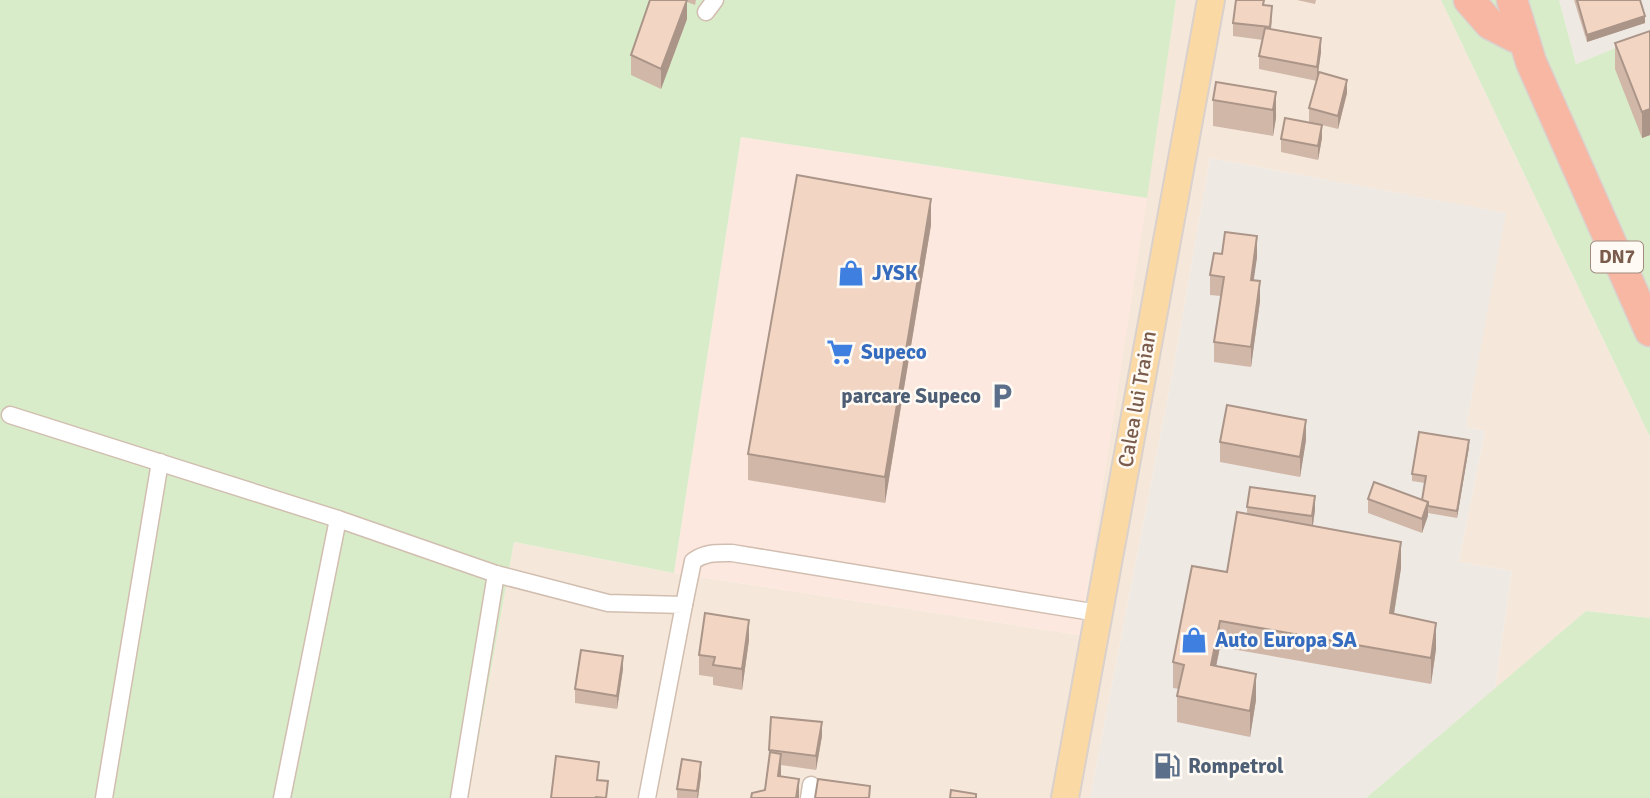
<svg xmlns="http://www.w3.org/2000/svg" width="1650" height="798" font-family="Signika,sans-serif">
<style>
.residential{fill:#f5e8da}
.commercial{fill:#fde8e0}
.industrial{fill:#efe9e4}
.green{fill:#d8ecc9}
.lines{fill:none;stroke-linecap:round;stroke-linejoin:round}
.street-casing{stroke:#d1beb0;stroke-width:19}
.primary-casing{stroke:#dad1cd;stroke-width:30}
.highway-casing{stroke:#dad1cd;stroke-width:33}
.street{stroke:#fff;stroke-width:16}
.primary{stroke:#fbd9a5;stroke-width:26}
.highway{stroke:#f7b7a3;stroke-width:30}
.wall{fill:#d1b7a8}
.shaded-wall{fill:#aa9588}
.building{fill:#f3d5c3;stroke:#aa9588;stroke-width:2}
.labels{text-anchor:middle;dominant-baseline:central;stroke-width:5;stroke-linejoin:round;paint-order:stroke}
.shield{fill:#fffaf3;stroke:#a28b7f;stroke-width:2}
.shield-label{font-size:19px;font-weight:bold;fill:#7a5c4d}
.shop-label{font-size:21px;font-weight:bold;fill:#366cbe;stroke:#fffaf3;text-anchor:start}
.service-label{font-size:21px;font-weight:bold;fill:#4e5e75;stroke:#fffaf3;text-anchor:end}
.street-label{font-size:21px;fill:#7a5c4d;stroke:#fffaf3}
</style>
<rect width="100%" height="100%" fill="#fdf6ec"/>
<path class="residential" d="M1176 0H1441L1650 437V618L1586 611 1495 689 1512 571 1459 562 1485 431 1466 427 1505 213 1210 158 1174 365 1090 798H468L514 542 674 573 1080 635Z"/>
<path class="commercial" d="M741 137 1147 198 1080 635 674 573Z"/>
<g class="industrial">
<path d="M1559 0H1650V34L1576 64Z"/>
<path d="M1210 158 1506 213 1466 427 1485 431 1459 562 1512 571 1495 689 1366 798H1090L1174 365Z"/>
</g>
<g class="green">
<path d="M0 0H1176L1147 198 741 137 674 573 514 542 468 798H0Z"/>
<path d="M1441 0H1559L1576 64 1650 34V437Z"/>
<path d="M1586 611 1650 618V798H1366Z"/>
</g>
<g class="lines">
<g class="street-casing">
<g id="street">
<path d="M706 12 715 0"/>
<path d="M10 415 338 519 496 574 608 603 684 605 647 798"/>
<path d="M684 605 693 561C706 552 717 553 732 553L1098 613"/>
<path d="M104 798 160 462"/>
<path d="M282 798 338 519"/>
<path d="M459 798 496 574"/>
<path d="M809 798 811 785"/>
</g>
</g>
<g class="primary-casing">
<path id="primary" d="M1065 798 1211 0"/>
</g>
<g class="highway-casing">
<g id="highway">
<path d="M1469 0 1490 24 1515 37"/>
<path d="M1512 0 1531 62 1650 331"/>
</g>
</g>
<use href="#street" class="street"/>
<use href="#primary" class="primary"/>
<use href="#highway" class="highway"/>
</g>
<g class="wall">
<path d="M650 0H696L695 5 687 2V19L661 89 631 75V55Z"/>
<path d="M1264 0V5L1272 20 1271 29 1321 52 1317 78 1347 93 1338 129 1322 125V138L1318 160 1281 152V139L1309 122V108L1317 81 1259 69V56L1263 40 1233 36V23Z"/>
<path d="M1297 0H1316L1315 4Z"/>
<path d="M1574 0H1640L1645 23 1587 42Z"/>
<path d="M1650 31V135L1642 138 1615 69V43Z"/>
<path d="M1276 92V118L1273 136 1213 126V100Z"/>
<path d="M931 225 885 503 748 480V454Z"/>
<path d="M1222 254 1257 257 1253 280 1260 301 1251 367 1214 362V342L1221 296 1210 295V275Z"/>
<path d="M1306 440 1300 477 1220 462V442Z"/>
<path d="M1469 447 1457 518 1428 513 1422 533 1368 513V499L1422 500 1425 483 1412 481V474Z"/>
<path d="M1247 507 1315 510 1313 526 1401 568 1394 614 1436 649 1431 684 1220 647 1216 666 1256 700 1250 737 1177 722V696L1179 689 1173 688V662L1227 572 1247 514Z"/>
<path d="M749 640 742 690 713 685V677L699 675V655Z"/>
<path d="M623 669 617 709 575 703V689Z"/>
<path d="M771 717 822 722V736L816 770 781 765V777L799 779V798H751L752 793 765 790 769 762Z"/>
<path d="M701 776 698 798H677V789Z"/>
</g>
<g class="shaded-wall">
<path d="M687 0V19L661 89V69Z"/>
<path d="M1645 16V23L1587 42V35Z"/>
<path d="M1321 38V52L1317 81V67Z"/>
<path d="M1347 80V93L1338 129V116Z"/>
<path d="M1276 92V118L1273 136V110Z"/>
<path d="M1650 109V135L1642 138V112Z"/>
<path d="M1322 125V138L1318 160V146Z"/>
<path d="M931 199V225L885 503V477Z"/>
<path d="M1257 236V257L1251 300V280Z"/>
<path d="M1260 281V301L1251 367V347Z"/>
<path d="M1306 420V440L1300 477V457Z"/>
<path d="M1469 440V447L1457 518V511Z"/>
<path d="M1315 496V510L1312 530V516Z"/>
<path d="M1428 502V516L1422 533V519Z"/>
<path d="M1401 542V568L1390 639V613Z"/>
<path d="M749 620V640L742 690V669Z"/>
<path d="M1220 621V647L1211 691V665Z"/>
<path d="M1436 623V649L1431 684V658Z"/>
<path d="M623 656V669L617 709V696Z"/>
<path d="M1256 674V700L1250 737V711Z"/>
<path d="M822 722V736L816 770V756Z"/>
<path d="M781 754V774L778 797V776Z"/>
<path d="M701 762V776L698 798H697Z"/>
<path d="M799 779V798H796Z"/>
</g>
<g class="building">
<path d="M650 0H687L661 69 631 55Z"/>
<path d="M1236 0H1264L1263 5 1272 6 1270 27 1233 23Z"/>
<path d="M1577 0H1640L1645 16 1587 35Z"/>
<path d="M1265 28 1321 38 1317 67 1259 56Z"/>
<path d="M1650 31V109L1642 112 1615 43Z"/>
<path d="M1319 72 1347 80 1338 116 1309 108Z"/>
<path d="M1216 82 1276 92 1273 110 1213 100Z"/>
<path d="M1285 118 1322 125 1318 146 1281 139Z"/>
<path d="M797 175 931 199 885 477 748 454Z"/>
<path d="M1225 232 1257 236 1251 280 1260 281 1251 347 1214 342 1224 277 1210 275 1214 253 1222 254Z"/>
<path d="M1227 405 1306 420 1300 457 1220 442Z"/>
<path d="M1419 432 1469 440 1457 511 1428 506V502L1422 500 1426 476 1412 474Z"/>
<path d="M1374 482 1428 502 1422 519 1368 499Z"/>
<path d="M1250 487 1315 496 1312 516 1247 507Z"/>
<path d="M1237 512 1401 542 1390 613 1436 623 1431 658 1220 621 1211 665 1256 674 1250 711 1177 696 1184 665 1173 662 1192 566 1227 572Z"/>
<path d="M705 613 749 620 742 669 713 665 715 657 699 655Z"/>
<path d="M581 650 623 656 617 696 575 689Z"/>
<path d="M771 717 822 722 816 756 769 750Z"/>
<path d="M770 752 781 754 778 776 799 779 796 798H751L752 793 765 790Z"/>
<path d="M556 756 599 762 597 780 608 781 606 798 596 797V798H551Z"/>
<path d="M682 759 701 762 697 791 677 789Z"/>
<path d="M818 779 870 786 869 798H815Z"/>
<path d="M951 790 976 794V798H950Z"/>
</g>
<defs>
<g id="shop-bare" transform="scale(2.1)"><path d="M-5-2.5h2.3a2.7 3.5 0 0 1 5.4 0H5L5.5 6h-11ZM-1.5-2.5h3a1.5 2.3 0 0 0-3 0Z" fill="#3f7fe0" stroke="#fffaf3" stroke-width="2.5" paint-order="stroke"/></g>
<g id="supermarket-bare" transform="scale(2.1)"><path d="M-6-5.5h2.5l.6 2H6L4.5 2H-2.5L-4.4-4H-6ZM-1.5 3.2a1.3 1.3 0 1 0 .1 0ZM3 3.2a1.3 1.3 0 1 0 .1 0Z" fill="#3f7fe0" stroke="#fffaf3" stroke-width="2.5" paint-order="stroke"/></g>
<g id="parking-bare" transform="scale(2.1)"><path d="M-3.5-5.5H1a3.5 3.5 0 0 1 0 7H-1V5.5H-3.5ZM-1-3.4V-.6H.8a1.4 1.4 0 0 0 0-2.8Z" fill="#5c6f8a" stroke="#fffaf3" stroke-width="2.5" paint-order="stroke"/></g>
<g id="fuel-bare" transform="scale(2.1)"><path d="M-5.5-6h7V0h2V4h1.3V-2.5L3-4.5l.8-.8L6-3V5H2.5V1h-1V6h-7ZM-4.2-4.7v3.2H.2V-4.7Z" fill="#5c6f8a" stroke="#fffaf3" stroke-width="2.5" paint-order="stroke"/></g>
</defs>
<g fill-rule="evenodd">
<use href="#shop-bare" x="851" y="273"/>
<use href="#supermarket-bare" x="840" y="352"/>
<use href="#parking-bare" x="1002" y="396"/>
<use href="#shop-bare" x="1194" y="640"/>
<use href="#fuel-bare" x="1167" y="766"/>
</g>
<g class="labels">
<rect class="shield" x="1591" y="241.5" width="52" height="31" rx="5"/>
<g class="shield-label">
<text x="1617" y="257">DN7</text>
</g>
<g class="shop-label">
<text x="872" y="273">JYSK</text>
<text x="861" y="352">Supeco</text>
<text x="1215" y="640">Auto Europa SA</text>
</g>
<g class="service-label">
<text x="981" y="396">parcare Supeco</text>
<text x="1188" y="766" text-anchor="start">Rompetrol</text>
</g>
<g class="street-label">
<text transform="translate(1137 399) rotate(-80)">Calea lui Traian</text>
</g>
</g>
</svg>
